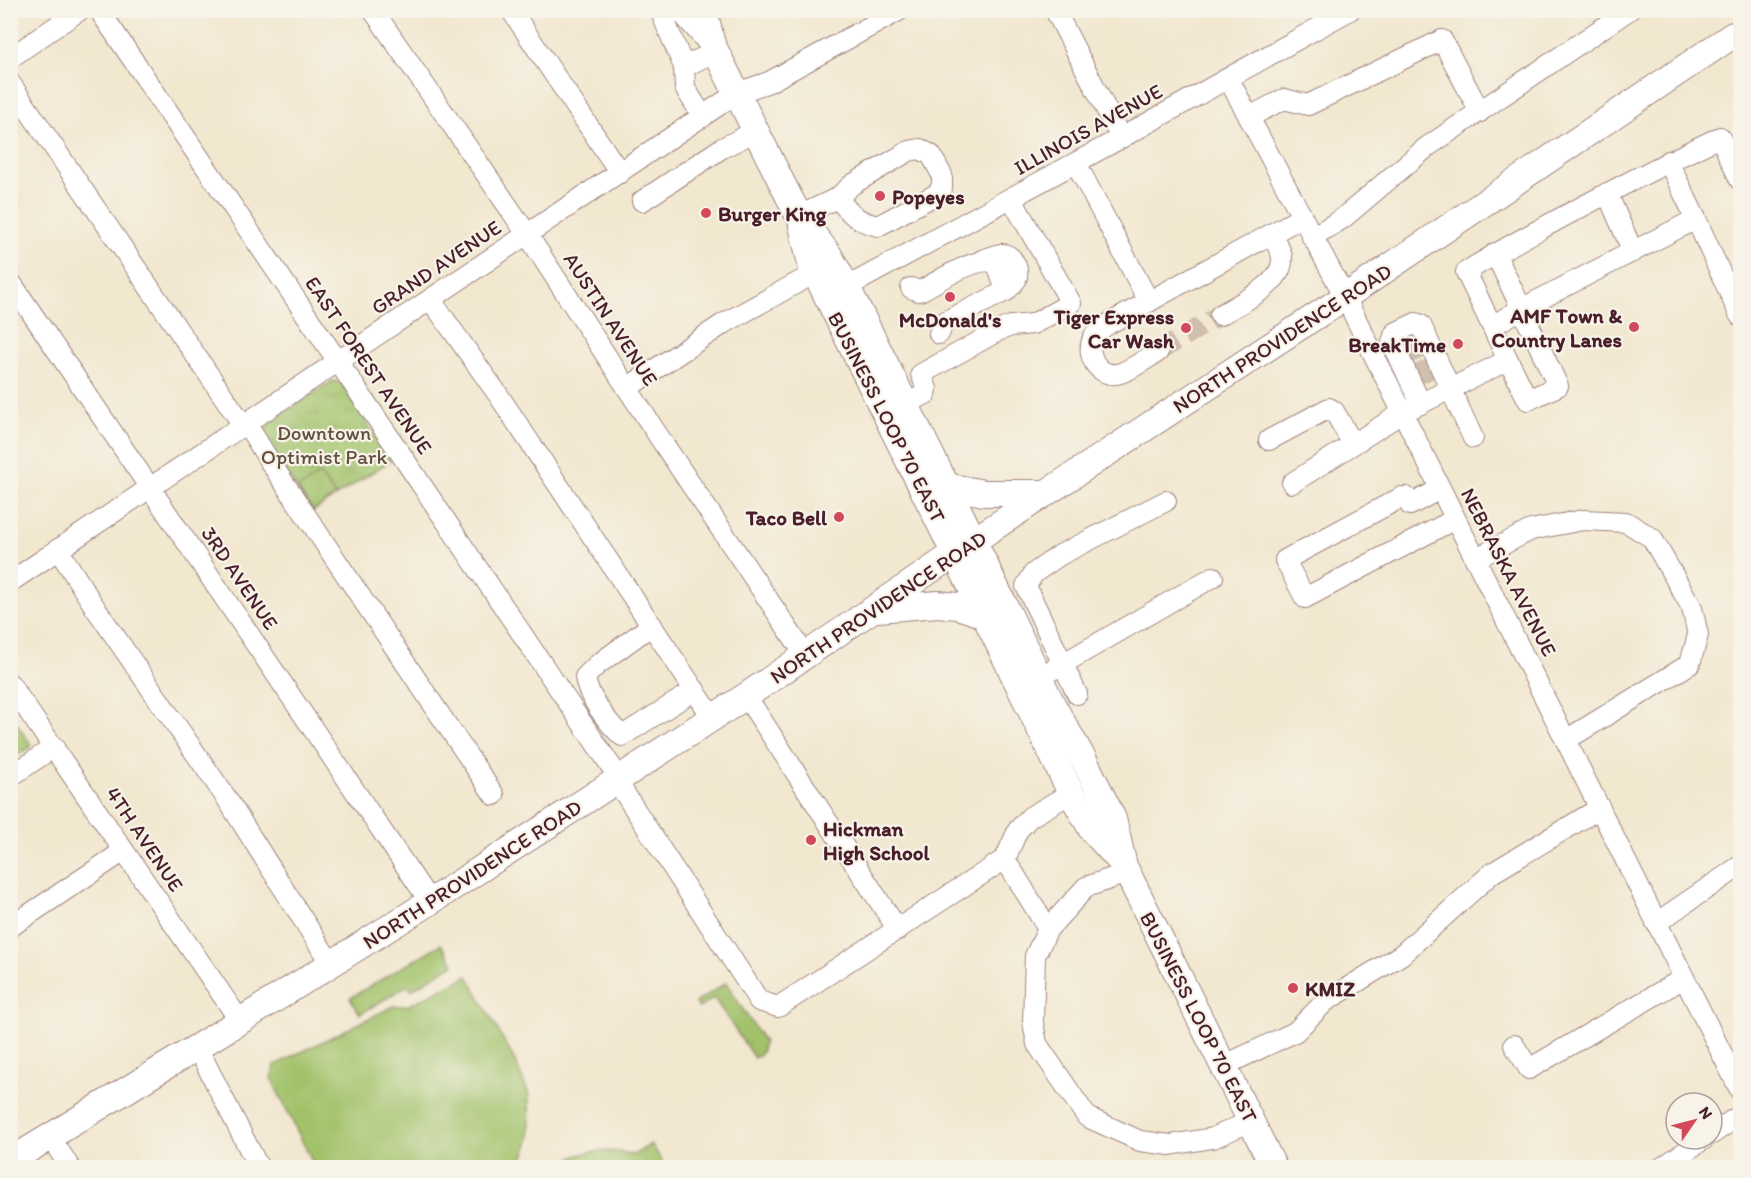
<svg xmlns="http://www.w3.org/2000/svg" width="1751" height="1178" font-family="Itim,sans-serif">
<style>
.grass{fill:url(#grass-tufts);stroke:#76704a;stroke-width:1.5}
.garden{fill:#a2c26a;stroke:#76704a;stroke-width:1.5}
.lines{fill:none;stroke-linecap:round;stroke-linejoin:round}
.minor-tunnel{stroke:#d0bfae;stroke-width:20;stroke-dasharray:20 10;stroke-linecap:butt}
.minor-casing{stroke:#9e837d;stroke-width:22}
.major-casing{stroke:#9e837d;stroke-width:28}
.minor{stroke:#fff;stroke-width:20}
.major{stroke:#fff;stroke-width:26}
.poi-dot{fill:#d1495b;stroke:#f7f3e8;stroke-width:2}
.labels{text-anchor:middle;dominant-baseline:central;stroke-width:4.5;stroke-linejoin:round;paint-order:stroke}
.street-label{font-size:21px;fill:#4a1f2b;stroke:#f7f3e8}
.poi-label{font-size:21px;font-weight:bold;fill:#4a1f2b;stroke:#f7f3e8;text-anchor:start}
.park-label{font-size:21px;fill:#64503e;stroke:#f7f3e8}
</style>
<defs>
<pattern id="grass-tufts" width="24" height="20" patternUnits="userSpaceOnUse" patternTransform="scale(1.5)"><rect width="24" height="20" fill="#a2c26a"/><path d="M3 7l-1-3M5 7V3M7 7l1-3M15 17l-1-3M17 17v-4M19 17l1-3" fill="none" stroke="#8da65c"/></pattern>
</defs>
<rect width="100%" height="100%" fill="#f7f3e8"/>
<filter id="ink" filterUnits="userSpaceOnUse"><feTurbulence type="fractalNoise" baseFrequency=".0167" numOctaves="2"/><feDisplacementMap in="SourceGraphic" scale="12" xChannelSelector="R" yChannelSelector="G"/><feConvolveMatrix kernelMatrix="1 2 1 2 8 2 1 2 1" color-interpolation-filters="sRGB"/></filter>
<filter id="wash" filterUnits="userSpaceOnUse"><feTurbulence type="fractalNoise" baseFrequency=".008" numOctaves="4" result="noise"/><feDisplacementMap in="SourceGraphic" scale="24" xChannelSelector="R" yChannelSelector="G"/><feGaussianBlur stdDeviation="1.35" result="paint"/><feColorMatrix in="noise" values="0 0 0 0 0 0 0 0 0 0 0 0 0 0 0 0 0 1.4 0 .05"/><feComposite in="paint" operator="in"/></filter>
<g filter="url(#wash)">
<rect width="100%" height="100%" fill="#f2e7cf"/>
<g class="grass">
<path d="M332 381 341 383 391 460 312 512 258 430Z"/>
<path d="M726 983 764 1042 761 1053 754 1058 714 998 699 1008 695 1003Z"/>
</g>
<g class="garden">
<path d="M320 474 335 496 313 511 298 489Z"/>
<path d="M10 714 32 746 11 759H10Z"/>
<path d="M441 944 454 964 411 990 408 985 360 1014 350 998Z"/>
<path d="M468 976 515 1061 529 1095 530 1137 521 1167H315L271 1078 275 1065 394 1006H407Z"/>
<path d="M651 1144 666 1167H556C579 1150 607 1148 634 1155Z"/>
</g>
</g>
<g filter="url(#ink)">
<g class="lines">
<g class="minor-tunnel">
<path d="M1158 352 1220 315"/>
<path d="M1405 355 1426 346"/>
<path d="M1415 376 1436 366"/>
</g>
<g class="minor-casing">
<g id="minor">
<path d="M99 10 394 444 619 778"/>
<path d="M373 10 527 234 661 440 806 656"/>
<path d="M511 10 620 173"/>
<path d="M660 10 684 67 716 51"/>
<path d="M1055 10 1121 138"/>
<path d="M10 58 80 10"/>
<path d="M684 67 685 88 703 117"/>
<path d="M1228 78 1345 297 1740 1090"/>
<path d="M10 83 243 425"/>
<path d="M1249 117 1284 99 1308 105 1442 40 1480 112"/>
<path d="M1668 161 1696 219"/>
<path d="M1076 163 1149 302"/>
<path d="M1607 193 1633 252"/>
<path d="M642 201 722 148 756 131"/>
<path d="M799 216 837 198 853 184 909 151 920 149 931 155 942 175V188L935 195 878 226C856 221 852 215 837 198"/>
<path d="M1312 237 1342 219 1427 147 1629 10"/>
<path d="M1495 253 1558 386 1528 400 1508 360"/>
<path d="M982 260C988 258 995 255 1001 254 1013 253 1020 270 1016 280 1013 284 1009 288 1006 291"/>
<path d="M10 281 430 902"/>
<path d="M847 287 1121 138 1350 10"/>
<path d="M911 288 918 291 922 290C939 281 979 253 997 264L1006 291 946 321 942 326 939 334"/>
<path d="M431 300 499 396 713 718"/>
<path d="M1220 315C1240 303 1282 285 1282 260 1283 252 1274 241 1271 234"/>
<path d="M1492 326 1521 309 1696 219 1740 316"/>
<path d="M1158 352C1147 358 1127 373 1116 374 1098 376 1085 355 1093 338 1097 331 1104 327 1110 323L1302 217"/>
<path d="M627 388 723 324 815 273"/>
<path d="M906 404 926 394 927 389 921 374 1000 330 1011 326 1033 324 1071 303 1011 198"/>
<path d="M1421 404 1392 342 1395 333 1416 323 1421 325 1473 438"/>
<path d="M246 423 270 462 494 795"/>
<path d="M1269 440 1329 408 1334 411 1353 444"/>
<path d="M1292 483 1402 413 1508 360 1466 272C1495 253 1526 237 1557 220 1611 191 1665 163 1720 137L1740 180"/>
<path d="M1440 489 1410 505 1406 497H1402L1285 560 1305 598 1455 519"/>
<path d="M58 549 94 606 227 799 331 964"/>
<path d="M1475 559 1531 530 1583 520 1626 522 1652 538 1692 608 1698 635 1690 664 1566 740"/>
<path d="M10 582 737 93 769 82 900 10"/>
<path d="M652 625 597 665 585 677C587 696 608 723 622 736L695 690"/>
<path d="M1052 670 1213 577"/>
<path d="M10 684 240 1021"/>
<path d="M1077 694 1026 586 1034 573 1060 555 1166 501"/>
<path d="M746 696 898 930"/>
<path d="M10 777 54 747"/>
<path d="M616 780 759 1001 778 1007 1005 859"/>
<path d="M1127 873 1086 887 1048 929 1035 956 1033 1022 1037 1044 1087 1117 1140 1141 1170 1145 1213 1138 1251 1121"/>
<path d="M1656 923 1740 866"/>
<path d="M10 927 124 851"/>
<path d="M1048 929 1005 859 1018 830 1030 817 1071 793"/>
<path d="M1514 1045 1529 1069 1684 978"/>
<path d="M197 1047 259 1168"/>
<path d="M1223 1066 1295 1032 1326 1001 1401 955 1492 873 1600 808"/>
<path d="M1712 1134 1740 1115"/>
<path d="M50 1136 70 1168"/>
<path d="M1661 1168 1704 1139"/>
</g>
</g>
<g class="major-casing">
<g id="major">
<path d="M683 10 711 42"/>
<path d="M704 10 712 44 786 191 799 216 829 255 847 287 961 515 1053 706 1085 762 1113 819 1124 866 1274 1168"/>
<path d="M802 225 811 264 955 554 1071 793 1092 830 1122 863"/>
<path d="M946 486 984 493H1046"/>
<path d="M878 609 938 604 958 606 984 615"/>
<path d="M10 1161 240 1021 430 902 746 696 973 541 1345 297 1733 35 1740 34"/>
</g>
</g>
<use href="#minor" class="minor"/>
<use href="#major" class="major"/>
</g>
</g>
<g class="poi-dot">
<circle cx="880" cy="196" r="6"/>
<circle cx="706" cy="213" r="6"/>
<circle cx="950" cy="297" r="6"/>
<circle cx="1634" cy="327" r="6"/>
<circle cx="1186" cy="328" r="6"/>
<circle cx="1458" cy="344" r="6"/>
<circle cx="839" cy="517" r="6"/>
<circle cx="811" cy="840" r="6"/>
<circle cx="1293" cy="988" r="6"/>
</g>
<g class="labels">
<g class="street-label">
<text transform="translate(1088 129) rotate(-29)">ILLINOIS AVENUE</text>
<text transform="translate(436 267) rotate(-34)">GRAND AVENUE</text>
<text transform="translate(611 319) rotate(57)">AUSTIN AVENUE</text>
<text transform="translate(1282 338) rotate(-33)">NORTH PROVIDENCE ROAD</text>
<text transform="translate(369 365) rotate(56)">EAST FOREST AVENUE</text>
<text transform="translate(887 417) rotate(63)">BUSINESS LOOP 70 EAST</text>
<text transform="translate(1509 572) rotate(63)">NEBRASKA AVENUE</text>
<text transform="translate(240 578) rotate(56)">3RD AVENUE</text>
<text transform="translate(878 607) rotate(-34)">NORTH PROVIDENCE ROAD</text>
<text transform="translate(145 839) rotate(56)">4TH AVENUE</text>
<text transform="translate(472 874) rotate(-33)">NORTH PROVIDENCE ROAD</text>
<text transform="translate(1199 1017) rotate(63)">BUSINESS LOOP 70 EAST</text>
</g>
<g class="poi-label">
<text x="892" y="196">Popeyes</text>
<text x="718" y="213">Burger King</text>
<text x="1622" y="315" text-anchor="end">AMF Town &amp;<tspan x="1622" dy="24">Country Lanes</tspan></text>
<text x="1174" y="316" text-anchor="end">Tiger Express<tspan x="1174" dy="24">Car Wash</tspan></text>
<text x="950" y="319" text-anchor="middle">McDonald's</text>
<text x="1446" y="344" text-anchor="end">BreakTime</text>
<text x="827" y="517" text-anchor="end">Taco Bell</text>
<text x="823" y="828">Hickman<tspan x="823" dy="24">High School</tspan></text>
<text x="1305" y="988">KMIZ</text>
</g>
<g class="park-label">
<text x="324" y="432">Downtown<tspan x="324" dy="24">Optimist Park</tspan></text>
</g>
</g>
<rect width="1751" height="1178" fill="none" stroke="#f7f3e8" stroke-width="36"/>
<g transform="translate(1694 1121) rotate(55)"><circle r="28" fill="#f7f3e8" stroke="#b29e9c" stroke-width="1.5"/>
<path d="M0-4.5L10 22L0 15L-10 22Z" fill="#d1495b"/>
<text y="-9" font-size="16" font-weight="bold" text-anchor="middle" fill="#4a1f2b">N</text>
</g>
</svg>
